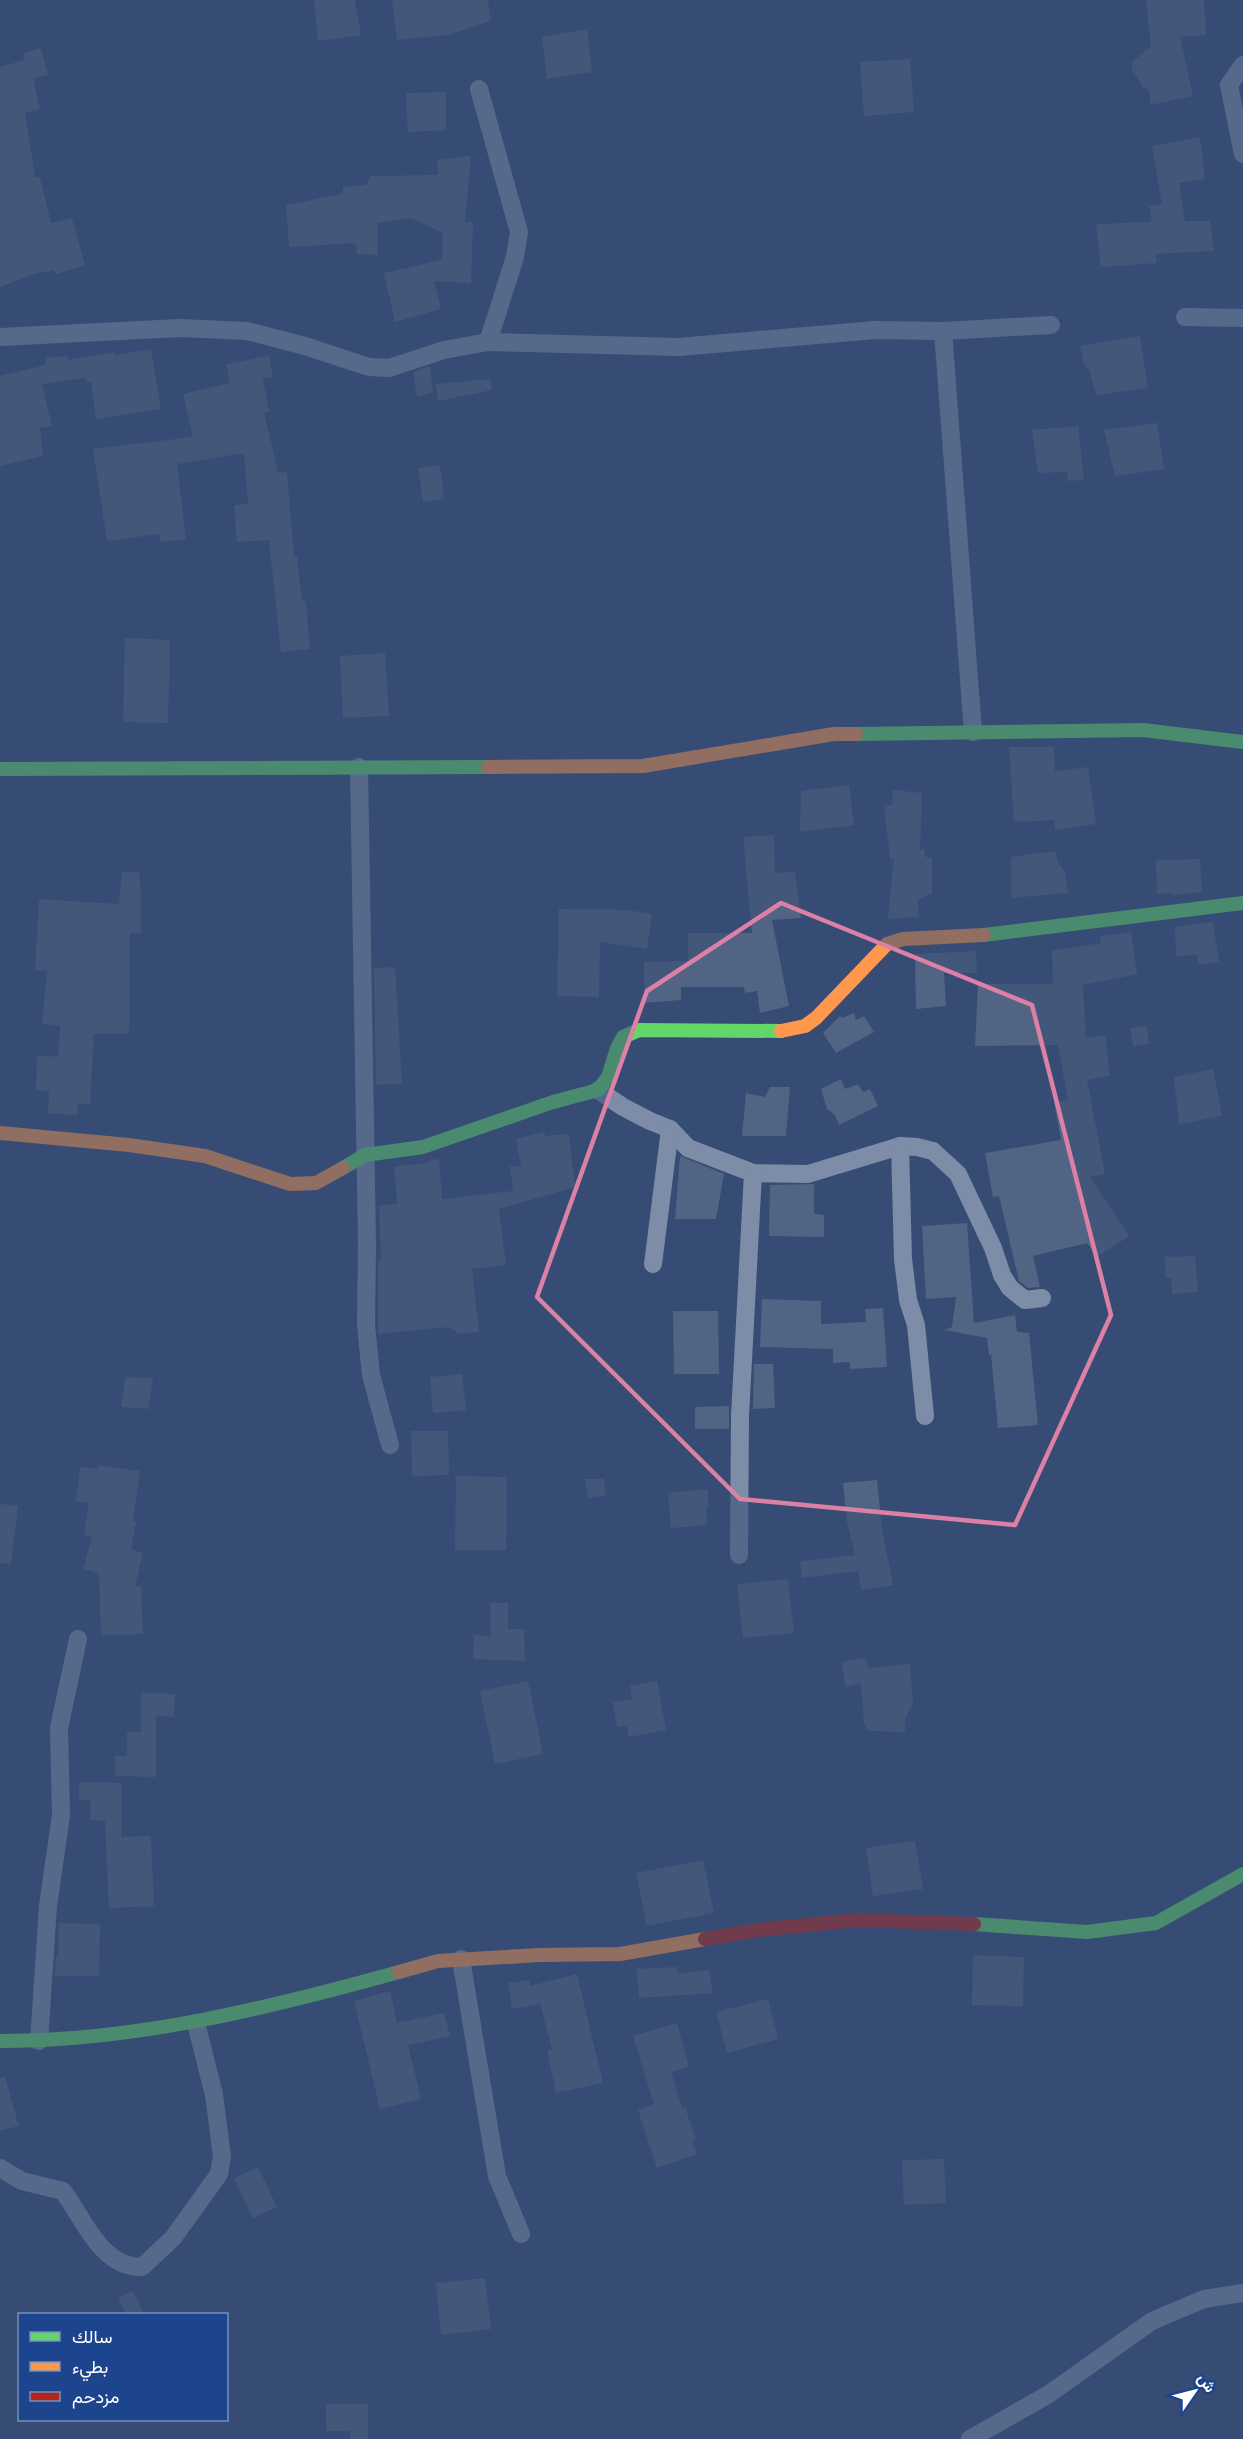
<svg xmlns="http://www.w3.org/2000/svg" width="1243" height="2439" font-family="'Source Sans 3',Vazirmatn,sans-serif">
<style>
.building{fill:#526484}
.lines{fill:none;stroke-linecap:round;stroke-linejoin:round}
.street{stroke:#7d8da7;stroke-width:18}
.fast{stroke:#63d668;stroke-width:14}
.slow{stroke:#ff974d;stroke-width:14}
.jam{stroke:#b3261e;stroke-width:14}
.marked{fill:none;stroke:#dd80a5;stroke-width:4.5;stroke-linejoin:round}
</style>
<rect width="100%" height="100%" fill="#364c74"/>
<g class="building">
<path d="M314 0H355L361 35 318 41Z"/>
<path d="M392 0H488L490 21 449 35 397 40Z"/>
<path d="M1146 0H1204L1206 35 1180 37 1193 96 1150 105V90L1143 87 1132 69V62L1151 46Z"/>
<path d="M587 29 592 72 547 79 542 37Z"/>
<path d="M41 48 48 75 33 78 40 109 25 113 35 177H40L51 223 72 218 85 265 56 274 53 270 34 274 0 287V67L25 60 23 53Z"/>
<path d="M910 59 914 112 864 116 860 62Z"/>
<path d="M446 92V130L408 132 406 93Z"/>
<path d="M1200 137 1205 179 1179 183 1185 221H1210L1214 251 1155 254 1157 263 1101 267 1096 224 1152 222 1149 206 1162 204 1152 146Z"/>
<path d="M471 156 465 222H473L471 283 434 281 441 309 395 322 384 273 442 260 443 233 411 218 377 223 378 255 357 254 356 243 289 247 286 205 343 194V187L366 185 371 176 438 175 437 160Z"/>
<path d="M1140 336 1148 388 1096 395 1089 369 1084 365 1080 346Z"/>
<path d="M151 349 161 409 96 419 91 382 87 383 86 378 42 384 52 426 40 428 43 456 0 466V376L46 365V358L68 356V360L115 352V355Z"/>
<path d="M269 356 273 377 263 379 269 412H264L278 473 287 472 294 557 297 556 302 601H306L310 649 281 652 269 540 237 542 234 505 248 504 244 453 177 464 186 539 160 542 159 534 107 541 93 449 193 437 183 394 230 383 226 364Z"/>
<path d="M430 366 433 392 417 397 413 372Z"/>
<path d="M490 379 492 390 438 401 436 384Z"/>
<path d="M1157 423 1164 469 1115 476 1104 430Z"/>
<path d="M1078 426 1084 480 1068 481 1067 472 1038 473 1032 430Z"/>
<path d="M440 465 444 499 423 502 418 468Z"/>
<path d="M125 638 170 640 168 723 123 722Z"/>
<path d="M385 653 389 716 343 718 340 656Z"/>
<path d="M1009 747H1054L1055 771 1088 767 1096 824 1055 830 1054 820 1014 822Z"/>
<path d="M849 785 854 825 800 832 801 791Z"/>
<path d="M893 790 922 793 920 849H924L925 857H932V894L918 899 919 917 888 919 894 859H890L884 805H892Z"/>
<path d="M774 835 775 873 795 872 801 918 772 920 789 1006 760 1013 757 991 745 993 744 987H681V1000L644 1003V962L688 961V933H752L743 837Z"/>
<path d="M1055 851 1058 863 1065 872 1068 893 1011 898V857Z"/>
<path d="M1200 859 1202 892 1173 895V893L1157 894 1156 860Z"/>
<path d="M122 872H139L141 891V933H130L129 1034H94L90 1104H78L77 1115 48 1113 49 1091 36 1090 37 1055 58 1057 60 1026 42 1024 47 971 35 970 39 899 119 904Z"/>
<path d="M559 909 627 910 652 914 647 949 600 942 599 997 557 996Z"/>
<path d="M1213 922 1219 962 1199 965 1197 955 1176 956 1175 927Z"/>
<path d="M1131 932 1137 974 1083 985 1086 1038 1105 1035 1110 1076 1087 1080 1105 1174 1090 1177 1129 1236 1097 1257 1087 1243 1033 1256 1040 1287 1028 1288 1019 1281 999 1196 993 1197 985 1153 1061 1140 1054 1102 1068 1100 1058 1045 975 1046 978 984H1053L1052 951 1101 943 1100 936Z"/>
<path d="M976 951 977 973H944L946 1006 916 1009 915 954Z"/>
<path d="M395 967 402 1084 376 1085 374 968Z"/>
<path d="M854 1013 856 1020 864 1016 874 1032 836 1053 823 1033 840 1016 842 1018Z"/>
<path d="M1147 1026 1149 1044 1133 1046 1130 1028Z"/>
<path d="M1213 1069 1222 1116 1179 1124 1174 1077Z"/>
<path d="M841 1079 845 1089 858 1084 863 1092 870 1089 878 1106 839 1125 835 1115 827 1109 821 1089Z"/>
<path d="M770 1087H790L786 1136H742L746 1093 765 1097Z"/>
<path d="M545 1132V1136L569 1134 575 1187 499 1209 506 1265 472 1269 479 1332 459 1334 450 1327 378 1334V1263L381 1259 379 1205 397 1204 394 1167 425 1163 439 1158 442 1199 513 1191 510 1166H521L516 1139Z"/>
<path d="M680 1156 724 1174 716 1219H675Z"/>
<path d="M814 1184V1214L824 1215V1237L769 1236 770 1185Z"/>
<path d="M967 1223 974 1323 1015 1315 1017 1332 1029 1333 1038 1425 998 1428 991 1355H989L987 1338 944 1330 952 1327 956 1297 926 1299 922 1226Z"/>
<path d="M1195 1256 1198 1292 1172 1294 1171 1278H1166L1165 1257Z"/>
<path d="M762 1299 821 1301V1324L866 1322 865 1309 883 1308 887 1367 850 1369V1362L833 1363V1349L760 1347Z"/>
<path d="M673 1311H718L719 1374H674Z"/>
<path d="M754 1364H773L775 1408 753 1409Z"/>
<path d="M462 1374 466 1410 433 1413 430 1377Z"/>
<path d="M126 1377 153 1378 148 1409 121 1407Z"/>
<path d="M729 1406V1429H695V1407Z"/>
<path d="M411 1431H448L449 1475 412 1476Z"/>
<path d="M99 1465 140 1471 133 1521 136 1522 131 1549 143 1553 135 1586H141L143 1634 101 1635 99 1573 83 1569 92 1537 84 1535 89 1503 76 1501 80 1467 98 1469Z"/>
<path d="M456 1476 507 1477 506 1550H455Z"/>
<path d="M585 1479H604L606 1495 588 1498Z"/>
<path d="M877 1480 882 1529 893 1585 861 1590 858 1571 802 1578 800 1561 855 1555 847 1522 843 1483Z"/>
<path d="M708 1489V1507H706L707 1525 671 1528 668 1493Z"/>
<path d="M0 1504 18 1506 11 1564 0 1563Z"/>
<path d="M788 1579 794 1633 743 1638 737 1584Z"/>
<path d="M490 1603H508V1629H524L525 1661 473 1659 474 1635 491 1636Z"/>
<path d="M865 1658 868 1668 910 1664 913 1704 905 1718V1732L868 1731 864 1723 861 1683 846 1687 841 1662Z"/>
<path d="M528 1681 543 1754 495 1764 480 1691Z"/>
<path d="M657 1681 666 1730 629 1737 627 1725 617 1727 613 1702 632 1699 630 1686Z"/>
<path d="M141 1693 175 1694 174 1717 156 1716V1777L115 1776V1756H127V1732H141Z"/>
<path d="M79 1782 122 1783 121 1837 151 1836 154 1906 109 1908 105 1821 90 1820 91 1800H79Z"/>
<path d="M915 1841 923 1889 873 1896 866 1848Z"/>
<path d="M703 1860 714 1913 647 1926 636 1873Z"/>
<path d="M59 1923 100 1924 99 1976H55L56 1956 58 1957Z"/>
<path d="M973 1955 1024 1957 1023 2006 972 2005Z"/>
<path d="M677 1967 678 1974 709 1970 713 1993 639 1998 637 1969Z"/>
<path d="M577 1974 603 2083 556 2093 547 2050 552 2049 540 2004 512 2009 508 1983 529 1980 530 1986Z"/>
<path d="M390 1991 397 2023 444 2013 450 2036 408 2045 421 2099 380 2109 354 2001Z"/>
<path d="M768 1999 778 2039 727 2053 716 2012Z"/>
<path d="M677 2023 689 2067 671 2072 682 2108 685 2107 696 2140 692 2141 697 2154 657 2168 638 2110 654 2104 633 2036Z"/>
<path d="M5 2077 19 2126 0 2131V2078Z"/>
<path d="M944 2159 946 2203 904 2205 902 2160Z"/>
<path d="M258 2167 277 2207 253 2218 234 2178Z"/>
<path d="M485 2278 491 2329 441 2335 436 2283Z"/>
<path d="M133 2291 144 2314H126L118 2298Z"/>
<path d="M326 2404H368V2439H350V2431H326Z"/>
</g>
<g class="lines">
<g class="street">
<path d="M1243 65 1229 85 1243 154"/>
<path d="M479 89 519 232 515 257 488 342"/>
<path d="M1185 317 1243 318"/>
<path d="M943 331 973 732"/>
<path d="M0 337 180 328 247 331 305 346 369 367 389 368 444 350 488 342 679 347 875 330 943 331 1051 325"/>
<path d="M359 767 367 1244 366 1325 371 1375 390 1445"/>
<path d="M598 1090 623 1107 650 1121 670 1129 688 1148 753 1173 808 1174 900 1146 917 1147 933 1151 958 1174 993 1248 1002 1275 1010 1288 1025 1300 1042 1298"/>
<path d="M900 1146 903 1259 908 1300 916 1325 925 1416"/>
<path d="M653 1264 670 1129"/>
<path d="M739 1555 740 1416 753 1173"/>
<path d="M461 1959 497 2176 521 2234"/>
<path d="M39 2041 48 1906 61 1815 59 1728 78 1639"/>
<path d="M0 2168 22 2181 63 2191C84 2219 101 2268 142 2267L173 2238 219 2174 222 2156 214 2095 196 2023"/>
<path d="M970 2439 1049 2394 1152 2321 1204 2299 1243 2293"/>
</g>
<g class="fast">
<path d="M856 734 1143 730 1243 742"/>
<path d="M0 769 488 767"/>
<path d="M984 935 1243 903"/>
<path d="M343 1168 365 1155 423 1147 553 1102 598 1090 608 1077 617 1048 623 1037 639 1030 781 1031"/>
<path d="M974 1924 1087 1932 1156 1923 1243 1874"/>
<path d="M0 2041C136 2041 269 2008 399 1972"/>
</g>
<g class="slow">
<path d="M488 767 643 766 834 734H856"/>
<path d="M781 1031 805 1026 816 1018 887 944 903 939 984 935"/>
<path d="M0 1133 129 1145 205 1156 290 1184 316 1183 343 1168"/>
<path d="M399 1972 438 1961 540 1955 620 1954 705 1939"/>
</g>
<path class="jam" d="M705 1939 758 1930 857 1920 974 1924"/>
</g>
<path d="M0 0H1243V2439H0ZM781 903 1032 1005 1111 1315 1015 1525 740 1499 537 1297 647 991Z" fill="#364c74" fill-opacity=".55" fill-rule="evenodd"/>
<path class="marked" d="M781 903 1032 1005 1111 1315 1015 1525 740 1499 537 1297 647 991Z"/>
<rect x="18" y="2313" width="210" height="108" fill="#1c458e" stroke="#778fbb" stroke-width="1.5"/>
<rect x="30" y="2332" width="30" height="9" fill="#63d668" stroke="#778fbb" stroke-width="1.5"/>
<text x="72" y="2343" font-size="18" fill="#ffffff">سالك</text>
<rect x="30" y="2362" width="30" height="9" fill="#ff974d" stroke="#778fbb" stroke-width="1.5"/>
<text x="72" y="2373" font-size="18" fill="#ffffff">بطيء</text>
<rect x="30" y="2392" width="30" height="9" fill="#b3261e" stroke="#778fbb" stroke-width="1.5"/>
<text x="72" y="2403" font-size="18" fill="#ffffff">مزدحم</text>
<g transform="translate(1195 2391) rotate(55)" stroke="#1c458e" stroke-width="4.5" paint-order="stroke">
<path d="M0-4.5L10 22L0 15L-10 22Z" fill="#ffffff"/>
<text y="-9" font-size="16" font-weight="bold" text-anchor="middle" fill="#ffffff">ش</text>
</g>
</svg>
